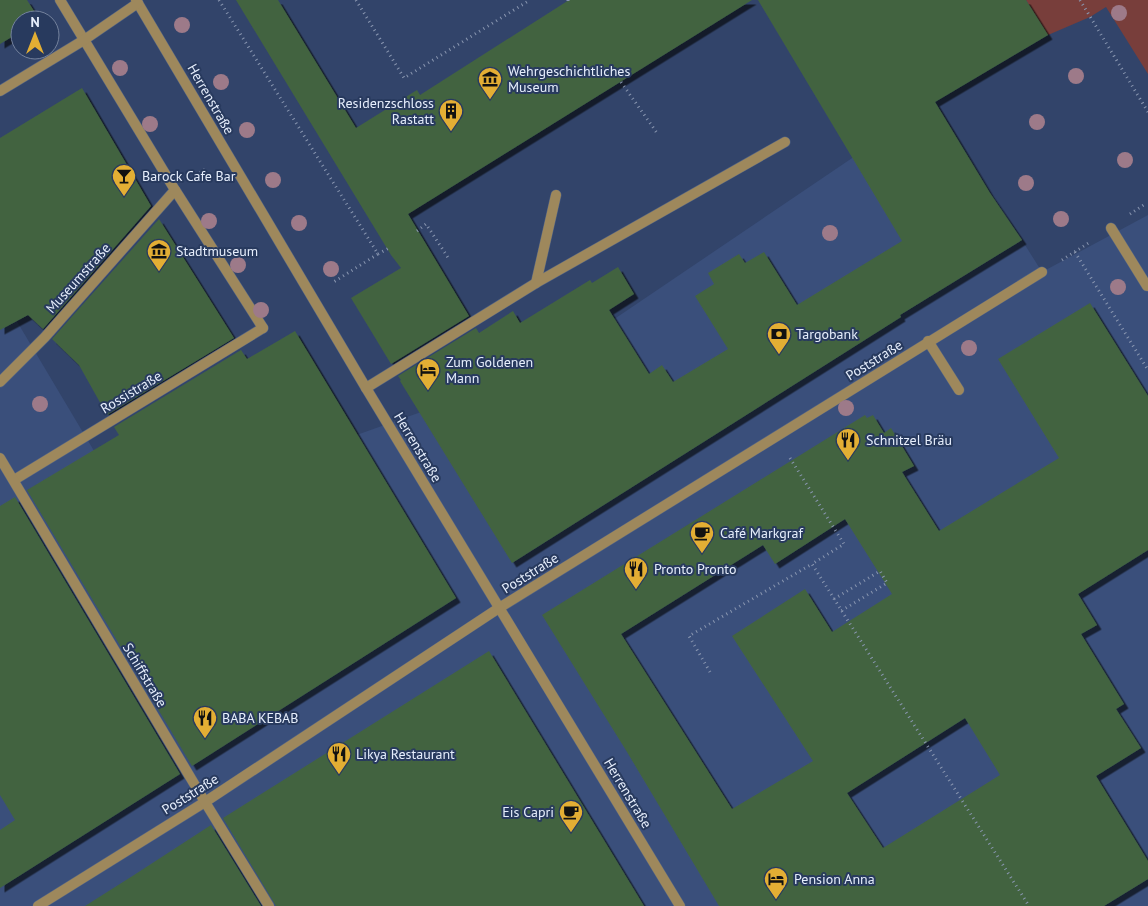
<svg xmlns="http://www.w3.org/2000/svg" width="1148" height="906" font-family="'PT Sans',sans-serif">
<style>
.built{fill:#3a4f7b}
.green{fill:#783e3b}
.building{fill:#426341;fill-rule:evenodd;filter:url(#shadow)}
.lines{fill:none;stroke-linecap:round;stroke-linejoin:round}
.service-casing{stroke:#526384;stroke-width:11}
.pedestrian-casing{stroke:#526384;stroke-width:11}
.minor-casing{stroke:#526384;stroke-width:11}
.path{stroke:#8a97b1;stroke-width:3;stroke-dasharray:1 4;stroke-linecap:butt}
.service{stroke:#9e885c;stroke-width:10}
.pedestrian{stroke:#9e885c;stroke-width:10}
.minor{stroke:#9e885c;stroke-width:10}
.tree{fill:#9d7a89}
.labels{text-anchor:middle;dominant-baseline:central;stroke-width:4;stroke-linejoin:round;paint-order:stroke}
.poi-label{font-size:14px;fill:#e6eefc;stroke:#283a5e;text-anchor:start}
.street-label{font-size:14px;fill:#e6eefc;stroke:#283a5e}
</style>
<defs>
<filter id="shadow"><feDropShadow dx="4.5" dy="4.5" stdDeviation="0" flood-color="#0009"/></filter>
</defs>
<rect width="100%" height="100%" fill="#32446a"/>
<path class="built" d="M935 102 1042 272 1148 215V906H0V293L215 654 295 457 539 370Z"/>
<path class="green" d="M1026 0H1148V74L1106 7 1090 17 1048 35Z"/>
<g class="building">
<path d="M0 0H27L34 11V20H20V32L0 44Z"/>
<path d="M236 0H278L356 128 417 90 420 95 569 0H752L408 214 469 316 391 364 351 298 401 268 391 255Z"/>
<path d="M758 0H1026L1048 35 935 102 990 193 1022 240 900 315 901 317 512 563 400 381 401 380 398 376 476 328 479 333 513 311 520 323 590 280 592 283 618 267 634 294 609 310 649 374 662 365 673 382 728 349 695 296 714 284 708 273 739 254 745 263 764 252 797 305 902 241Z"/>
<path d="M82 88 151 206 43 329 28 315 0 330V138Z"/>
<path d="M159 219 234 338 107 415 79 365 52 339Z"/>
<path d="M1090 303 1148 396V550L1078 594 1097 625 1081 634 1124 704 1116 709 1141 748 1096 776 1148 861V879L1104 906H719L627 752 542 615 865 415 867 418 873 415 884 433 891 428 914 466 902 472 939 531 1059 458 998 359ZM845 519 892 594 832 632 805 589 732 636 813 761 732 809 621 634 763 545 775 564ZM965 718 1000 775 883 848 847 793Z"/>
<path d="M295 331 456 598 192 766 27 490 119 435 114 427 241 350 247 359Z"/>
<path d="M15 497 180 774 0 888V830L15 820 0 795V506Z"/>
<path d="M489 651 644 906H276L223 818Z"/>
<path d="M211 825 261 906H85L134 875Z"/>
</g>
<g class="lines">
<g class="service-casing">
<g id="service">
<path d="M536 283 556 195"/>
<path d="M366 388 536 283 785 142"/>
</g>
</g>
<g class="pedestrian-casing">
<g id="pedestrian">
<path d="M1111 228 1147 286"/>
<path d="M928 341 959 390"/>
<path d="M0 382 45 337 175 190"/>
<path d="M14 480 263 328"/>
<path d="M38 906 205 802 499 608 1042 272"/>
</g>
</g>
<g class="minor-casing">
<g id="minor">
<path d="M60 0 175 190 263 328"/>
<path d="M136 0 366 388 680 906"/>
<path d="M0 91 84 40 138 3"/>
<path d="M0 458 205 802 269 906"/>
</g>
</g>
<g class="path">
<path d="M219 0 378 254 332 283"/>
<path d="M356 0 404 78 530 0"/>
<path d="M568 0V1"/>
<path d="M1080 0 1148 112"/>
<path d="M621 82 657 133"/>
<path d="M196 176 207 168"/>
<path d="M1130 214 1145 204"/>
<path d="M417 231 426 224 449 259"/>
<path d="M1075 252 1148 370"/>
<path d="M378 254 389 248"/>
<path d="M1062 260 1090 242"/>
<path d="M790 458 844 544 812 564 1029 906"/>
<path d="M834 599 880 571 887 583 841 611"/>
<path d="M710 672 689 636 812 564"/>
</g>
<use href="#service" class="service"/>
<use href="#pedestrian" class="pedestrian"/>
<use href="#minor" class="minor"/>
</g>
<g class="tree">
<circle cx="1119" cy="13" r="8"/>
<circle cx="182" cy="25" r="8"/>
<circle cx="120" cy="68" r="8"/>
<circle cx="1076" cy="76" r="8"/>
<circle cx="221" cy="82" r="8"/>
<circle cx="1037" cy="122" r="8"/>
<circle cx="150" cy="124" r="8"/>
<circle cx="247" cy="130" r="8"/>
<circle cx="1125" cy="160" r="8"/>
<circle cx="273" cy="180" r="8"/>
<circle cx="1026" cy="183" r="8"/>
<circle cx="1061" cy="219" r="8"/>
<circle cx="209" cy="221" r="8"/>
<circle cx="299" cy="223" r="8"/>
<circle cx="830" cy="233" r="8"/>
<circle cx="238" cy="265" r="8"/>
<circle cx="331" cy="269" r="8"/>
<circle cx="1118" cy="287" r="8"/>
<circle cx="261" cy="310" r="8"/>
<circle cx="969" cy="348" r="8"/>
<circle cx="40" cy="404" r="8"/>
<circle cx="846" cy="408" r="8"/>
</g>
<defs>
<g id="museum-pin" transform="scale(1.25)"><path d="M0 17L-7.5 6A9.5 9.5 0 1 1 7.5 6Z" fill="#e3ae34" stroke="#283a5e"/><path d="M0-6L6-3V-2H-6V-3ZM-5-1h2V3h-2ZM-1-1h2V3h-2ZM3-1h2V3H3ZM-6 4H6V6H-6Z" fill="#111"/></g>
<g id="building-pin" transform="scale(1.25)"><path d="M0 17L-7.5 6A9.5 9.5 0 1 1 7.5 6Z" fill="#e3ae34" stroke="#283a5e"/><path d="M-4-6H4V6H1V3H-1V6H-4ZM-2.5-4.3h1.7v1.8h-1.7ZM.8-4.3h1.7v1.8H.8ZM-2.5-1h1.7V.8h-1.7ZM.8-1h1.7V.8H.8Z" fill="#111"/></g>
<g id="bar-pin" transform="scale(1.25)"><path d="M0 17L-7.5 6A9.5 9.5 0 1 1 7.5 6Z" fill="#e3ae34" stroke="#283a5e"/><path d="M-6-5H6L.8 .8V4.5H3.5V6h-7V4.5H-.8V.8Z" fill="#111"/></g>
<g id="bank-pin" transform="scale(1.25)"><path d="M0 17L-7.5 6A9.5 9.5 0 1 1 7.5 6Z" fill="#e3ae34" stroke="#283a5e"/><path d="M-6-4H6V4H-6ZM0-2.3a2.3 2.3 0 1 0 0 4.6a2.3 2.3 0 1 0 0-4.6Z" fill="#111"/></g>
<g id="hotel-pin" transform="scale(1.25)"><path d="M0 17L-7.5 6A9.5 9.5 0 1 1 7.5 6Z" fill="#e3ae34" stroke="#283a5e"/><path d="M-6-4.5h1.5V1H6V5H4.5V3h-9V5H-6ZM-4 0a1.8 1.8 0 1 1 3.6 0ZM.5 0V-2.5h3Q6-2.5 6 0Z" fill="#111"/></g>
<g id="restaurant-pin" transform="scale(1.25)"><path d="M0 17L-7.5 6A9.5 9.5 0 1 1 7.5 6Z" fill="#e3ae34" stroke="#283a5e"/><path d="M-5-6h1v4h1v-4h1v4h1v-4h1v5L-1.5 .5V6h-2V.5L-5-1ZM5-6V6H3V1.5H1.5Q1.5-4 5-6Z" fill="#111"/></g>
<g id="cafe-pin" transform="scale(1.25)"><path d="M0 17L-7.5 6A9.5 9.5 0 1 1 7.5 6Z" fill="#e3ae34" stroke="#283a5e"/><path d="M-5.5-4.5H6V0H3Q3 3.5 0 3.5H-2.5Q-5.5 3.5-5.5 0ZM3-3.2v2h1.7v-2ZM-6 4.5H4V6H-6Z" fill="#111"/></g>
</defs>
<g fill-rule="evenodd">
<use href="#museum-pin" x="490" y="79"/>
<use href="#building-pin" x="451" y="111"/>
<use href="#bar-pin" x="124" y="176"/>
<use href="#museum-pin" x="159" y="251"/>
<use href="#bank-pin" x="779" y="334"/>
<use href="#hotel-pin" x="428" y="370"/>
<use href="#restaurant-pin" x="848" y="440"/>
<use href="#cafe-pin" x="702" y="533"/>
<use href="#restaurant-pin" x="636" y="569"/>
<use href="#restaurant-pin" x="205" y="718"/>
<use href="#restaurant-pin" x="339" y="754"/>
<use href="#cafe-pin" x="571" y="812"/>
<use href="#hotel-pin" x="776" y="879"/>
</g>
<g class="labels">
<g class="poi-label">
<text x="508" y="71">Wehrgeschichtliches<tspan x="508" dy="16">Museum</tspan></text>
<text x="434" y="103" text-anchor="end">Residenzschloss<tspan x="434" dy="16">Rastatt</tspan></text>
<text x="142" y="176">Barock Cafe Bar</text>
<text x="176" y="251">Stadtmuseum</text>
<text x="796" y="334">Targobank</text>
<text x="446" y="362">Zum Goldenen<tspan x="446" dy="16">Mann</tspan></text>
<text x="866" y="440">Schnitzel Bräu</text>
<text x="720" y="533">Café Markgraf</text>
<text x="654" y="569">Pronto Pronto</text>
<text x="222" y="718">BABA KEBAB</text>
<text x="356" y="754">Likya Restaurant</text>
<text x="554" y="812" text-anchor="end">Eis Capri</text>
<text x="794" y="879">Pension Anna</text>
</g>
<g class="street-label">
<text transform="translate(211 99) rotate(60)">Herrenstraße</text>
<text transform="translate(78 278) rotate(-48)">Museumstraße</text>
<text transform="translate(874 360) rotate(-32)">Poststraße</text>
<text transform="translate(131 392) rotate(-31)">Rossistraße</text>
<text transform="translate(418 447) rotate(59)">Herrenstraße</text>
<text transform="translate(530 573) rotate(-32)">Poststraße</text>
<text transform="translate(145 675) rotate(59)">Schiffstraße</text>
<text transform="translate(628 793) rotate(59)">Herrenstraße</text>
<text transform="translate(190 794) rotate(-32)">Poststraße</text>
</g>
</g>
<g transform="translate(35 35)"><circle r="24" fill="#283a5e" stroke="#74829d"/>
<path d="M0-4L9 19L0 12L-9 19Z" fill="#e3ae34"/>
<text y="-8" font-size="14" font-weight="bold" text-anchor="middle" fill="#e6eefc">N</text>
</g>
</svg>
